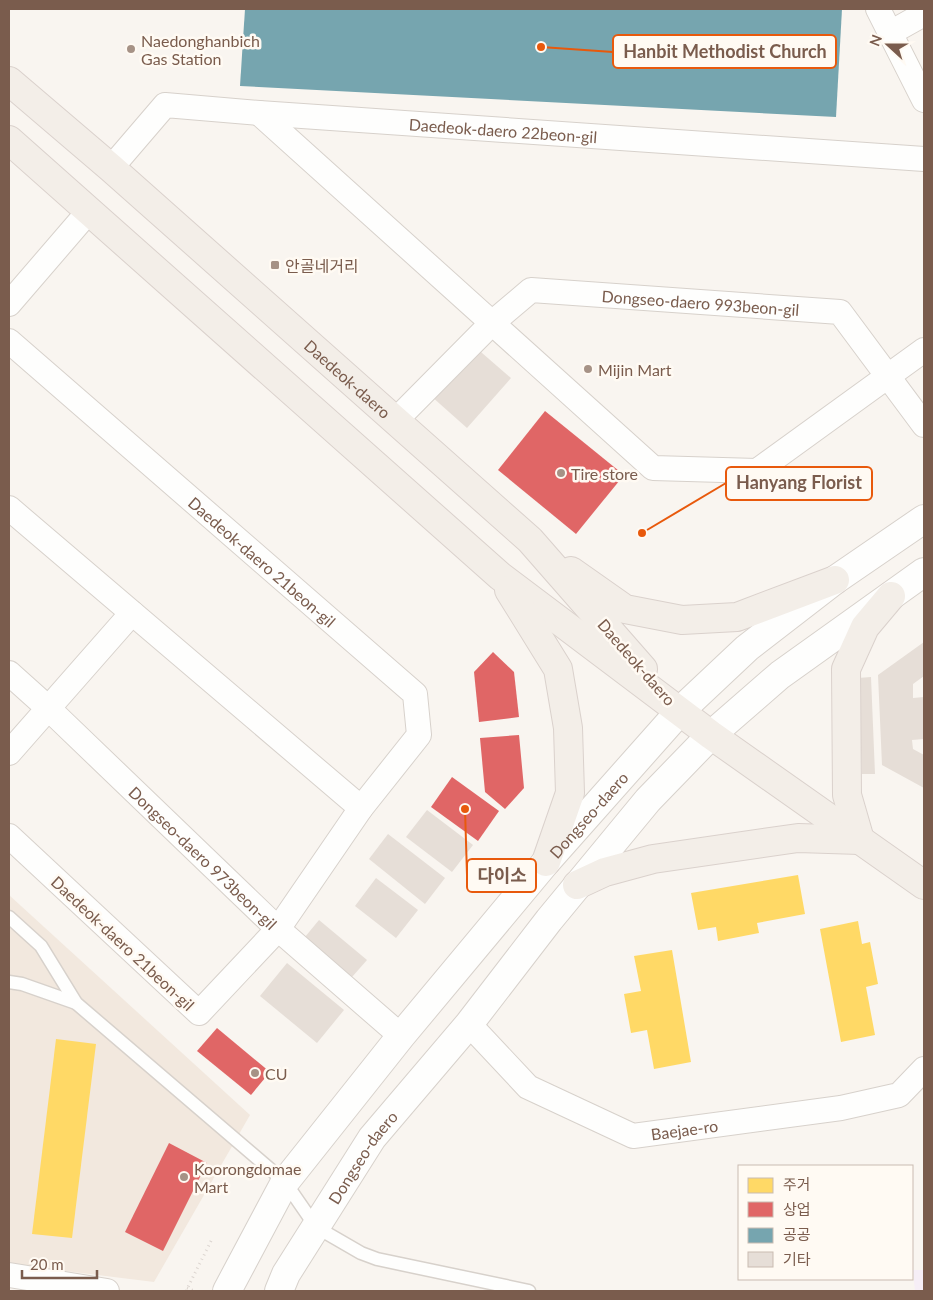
<svg xmlns="http://www.w3.org/2000/svg" width="933" height="1300" font-family="Lato,'Noto Sans KR',sans-serif">
<style>
.residential{fill:#f2e8de}
.education{fill:#f6eef6}
.homes{fill:#ffd966}
.shops{fill:#e06666}
.public{fill:#76a5af}
.building{fill:#e6ded7}
.lines{fill:none;stroke-linecap:round;stroke-linejoin:round}
.service-casing{stroke:#d7d1cb;stroke-width:15}
.minor-casing{stroke:#d7d1cb;stroke-width:26}
.tertiary-casing{stroke:#d7d1cb;stroke-width:30}
.primary-casing{stroke:#dad1cc;stroke-width:30}
.path{stroke:#dcd5d0;stroke-width:3;stroke-dasharray:1 4;stroke-linecap:butt}
.service{stroke:#fefefd;stroke-width:12}
.minor{stroke:#fefefd;stroke-width:24}
.tertiary{stroke:#fefefd;stroke-width:28}
.primary{stroke:#f3eee8;stroke-width:28}
.poi-dot{fill:#a69286;stroke:#fffaf3;stroke-width:2}
.labels{text-anchor:middle;dominant-baseline:central;stroke-width:5;stroke-linejoin:round;paint-order:stroke}
.poi-label{font-size:16px;fill:#7a5c4d;stroke:#fffaf3;text-anchor:start}
.street-label{font-size:16px;fill:#7a5c4d;stroke:#fffaf3}
.leader{fill:none;stroke:#e8590c;stroke-width:2}
.callout-dot{fill:#e8590c;stroke:#fffaf3;stroke-width:2}
.callout{fill:#fffaf3;stroke:#e8590c;stroke-width:2}
.callout-label{font-size:18px;text-anchor:middle;font-weight:bold;fill:#7a5c4d}
</style>
<rect width="100%" height="100%" fill="#f9f5f0"/>
<path class="residential" d="M9 895 250 1115 154 1282 9 1264Z"/>
<path class="education" d="M913 1270H924V1291H915Z"/>
<g class="homes">
<path d="M798 875 805 914 757 923 759 933 718 941 716 927 698 930 691 893Z"/>
<path d="M858 921 862 944 870 942 878 984 866 987 875 1035 841 1042 820 929Z"/>
<path d="M672 950 691 1062 654 1069 647 1030 631 1033 624 994 641 991 634 956Z"/>
<path d="M56 1039 96 1044 72 1238 32 1234Z"/>
</g>
<g class="shops">
<path d="M545 411 624 475 576 534 498 470Z"/>
<path d="M493 652 514 672 519 717 479 722 474 672Z"/>
<path d="M519 735 524 788 505 809 485 792 480 738Z"/>
<path d="M452 777 499 811 478 841 431 807Z"/>
<path d="M217 1028 270 1072 251 1095 197 1051Z"/>
<path d="M169 1143 207 1163 163 1251 125 1232Z"/>
</g>
<path class="public" d="M245 9H842L836 117 240 86Z"/>
<g class="building">
<path d="M474 346 511 378 467 428 431 396Z"/>
<path d="M924 642V676L913 684V698L924 697V739L912 740 913 749 924 755V788L882 765 878 675Z"/>
<path d="M871 677 875 774H862L858 678Z"/>
<path d="M427 810 473 845 452 872 406 837Z"/>
<path d="M388 834 445 878 425 904 369 859Z"/>
<path d="M376 878 418 910 396 938 355 906Z"/>
<path d="M319 920 367 960 352 977 305 937Z"/>
<path d="M287 963 344 1010 317 1043 260 996Z"/>
</g>
<g class="lines">
<g class="service-casing">
<g id="service">
<path d="M9 917 41 946 76 1003 285 1182 316 1227 361 1253 377 1259 529 1291"/>
<path d="M9 982 22 984 76 1003"/>
</g>
</g>
<g class="minor-casing">
<g id="minor">
<path d="M878 9 924 100"/>
<path d="M890 33 924 14"/>
<path d="M259 113 653 468 757 471 924 350"/>
<path id="s1" d="M111 168 165 105 259 113 924 159"/>
<path d="M9 304 89 211"/>
<path id="s2" d="M9 341 415 694 419 735 361 808 278 929 199 1013 9 836"/>
<path id="s3" d="M395 421 492 323 531 290 840 312 924 425"/>
<path d="M9 508 361 808"/>
<path id="s4" d="M9 673 48 708 278 929 401 1036"/>
<path d="M9 753 132 613"/>
<path id="s5" d="M469 1024 528 1087 633 1136 841 1108 899 1095 924 1069"/>
<path d="M9 1275 107 1291"/>
</g>
</g>
<g class="tertiary-casing">
<g id="tertiary">
<path id="s6" d="M227 1291 285 1182 401 1036 546 862 680 711 747 648 835 580 924 519"/>
<path id="s7" d="M279 1291 286 1274 372 1138 469 1024 549 920 648 800 711 735 780 675 924 572"/>
</g>
</g>
<g class="primary-casing">
<g id="primary">
<path id="s8" d="M9 81 111 168 530 540 643 669"/>
<path d="M9 140 500 576 711 735 924 885"/>
<path d="M571 571 625 609 682 620 737 617 835 580"/>
<path d="M509 590 558 669 568 728 570 793 546 862"/>
<path d="M860 840 847 795 846 669 865 627 891 596"/>
<path d="M577 885 605 872 653 859 798 838 860 840"/>
</g>
</g>
<g class="path">
<path d="M187 1288 194 1291"/>
<path d="M186 1291 212 1239"/>
</g>
<use href="#service" class="service"/>
<use href="#minor" class="minor"/>
<use href="#tertiary" class="tertiary"/>
<use href="#primary" class="primary"/>
</g>
<g class="poi-dot">
<circle cx="131" cy="49" r="5"/>
<rect x="270" y="260" width="10" height="10" rx="2.5"/>
<circle cx="588" cy="369" r="5"/>
<circle cx="561" cy="473" r="5"/>
<circle cx="255" cy="1073" r="5"/>
<circle cx="184" cy="1177" r="5"/>
</g>
<g class="labels">
<g class="poi-label">
<text x="141" y="40">Naedonghanbich<tspan x="141" dy="18">Gas Station</tspan></text>
<text x="285" y="265">안골네거리</text>
<text x="598" y="369">Mijin Mart</text>
<text x="571" y="473">Tire store</text>
<text x="265" y="1073">CU</text>
<text x="194" y="1168">Koorongdomae<tspan x="194" dy="18">Mart</tspan></text>
</g>
<g class="street-label">
<text stroke="none"><textPath href="#s1" startOffset="422">Daedeok-daero 22beon-gil</textPath></text>
<text stroke="none"><textPath href="#s3" startOffset="359">Dongseo-daero 993beon-gil</textPath></text>
<text stroke="none"><textPath href="#s8" startOffset="451">Daedeok-daero</textPath></text>
<text stroke="none"><textPath href="#s2" startOffset="336">Daedeok-daero 21beon-gil</textPath></text>
<text transform="translate(637 662) rotate(49)">Daedeok-daero</text>
<text stroke="none"><textPath href="#s6" startOffset="600">Dongseo-daero</textPath></text>
<text stroke="none"><textPath href="#s4" startOffset="268">Dongseo-daero 973beon-gil</textPath></text>
<text transform="translate(123 943) rotate(43)">Daedeok-daero 21beon-gil</text>
<text stroke="none"><textPath href="#s5" startOffset="254">Baejae-ro</textPath></text>
<text stroke="none"><textPath href="#s7" startOffset="158">Dongseo-daero</textPath></text>
</g>
</g>
<path class="leader" d="M541 47L613 52M642 533L726 483M465 809L467 875"/>
<g class="callout-dot">
<circle cx="541" cy="47" r="5"/>
<circle cx="642" cy="533" r="5"/>
<circle cx="465" cy="809" r="5"/>
</g>
<g class="callout">
<rect x="613" y="35" width="223" height="33" rx="5"/>
<rect x="726" y="467" width="146" height="33" rx="5"/>
<rect x="467" y="859" width="69" height="33" rx="5"/>
</g>
<g class="callout-label">
<text x="725" y="58">Hanbit Methodist Church</text>
<text x="799" y="489">Hanyang Florist</text>
<text x="502" y="882">다이소</text>
</g>
<rect width="933" height="1300" fill="none" stroke="#7a5c4d" stroke-width="20"/>
<rect x="738" y="1165" width="175" height="115" fill="#fffaf3" stroke="#cabbb1"/>
<rect x="748" y="1178" width="25" height="15" fill="#ffd966" stroke="#cabbb1"/>
<text x="783" y="1190" font-size="15" fill="#7a5c4d">주거</text>
<rect x="748" y="1202" width="25" height="15" fill="#e06666" stroke="#cabbb1"/>
<text x="783" y="1215" font-size="15" fill="#7a5c4d">상업</text>
<rect x="748" y="1228" width="25" height="15" fill="#76a5af" stroke="#cabbb1"/>
<text x="783" y="1240" font-size="15" fill="#7a5c4d">공공</text>
<rect x="748" y="1252" width="25" height="15" fill="#e6ded7" stroke="#cabbb1"/>
<text x="783" y="1265" font-size="15" fill="#7a5c4d">기타</text>
<g transform="translate(888 45) rotate(291)" stroke="#fffaf3" stroke-width="4" paint-order="stroke">
<path d="M0-4L9 19L0 12L-9 19Z" fill="#7a5c4d"/>
<text y="-8" font-size="14" font-weight="bold" text-anchor="middle" fill="#7a5c4d">N</text>
</g>
<path d="M22 1270v8h75v-8" fill="none" stroke="#7a5c4d" stroke-width="2.5"/>
<text x="30" y="1270" font-size="15" fill="#7a5c4d" stroke="#fffaf3" stroke-width="4" paint-order="stroke">20 m</text>
</svg>
